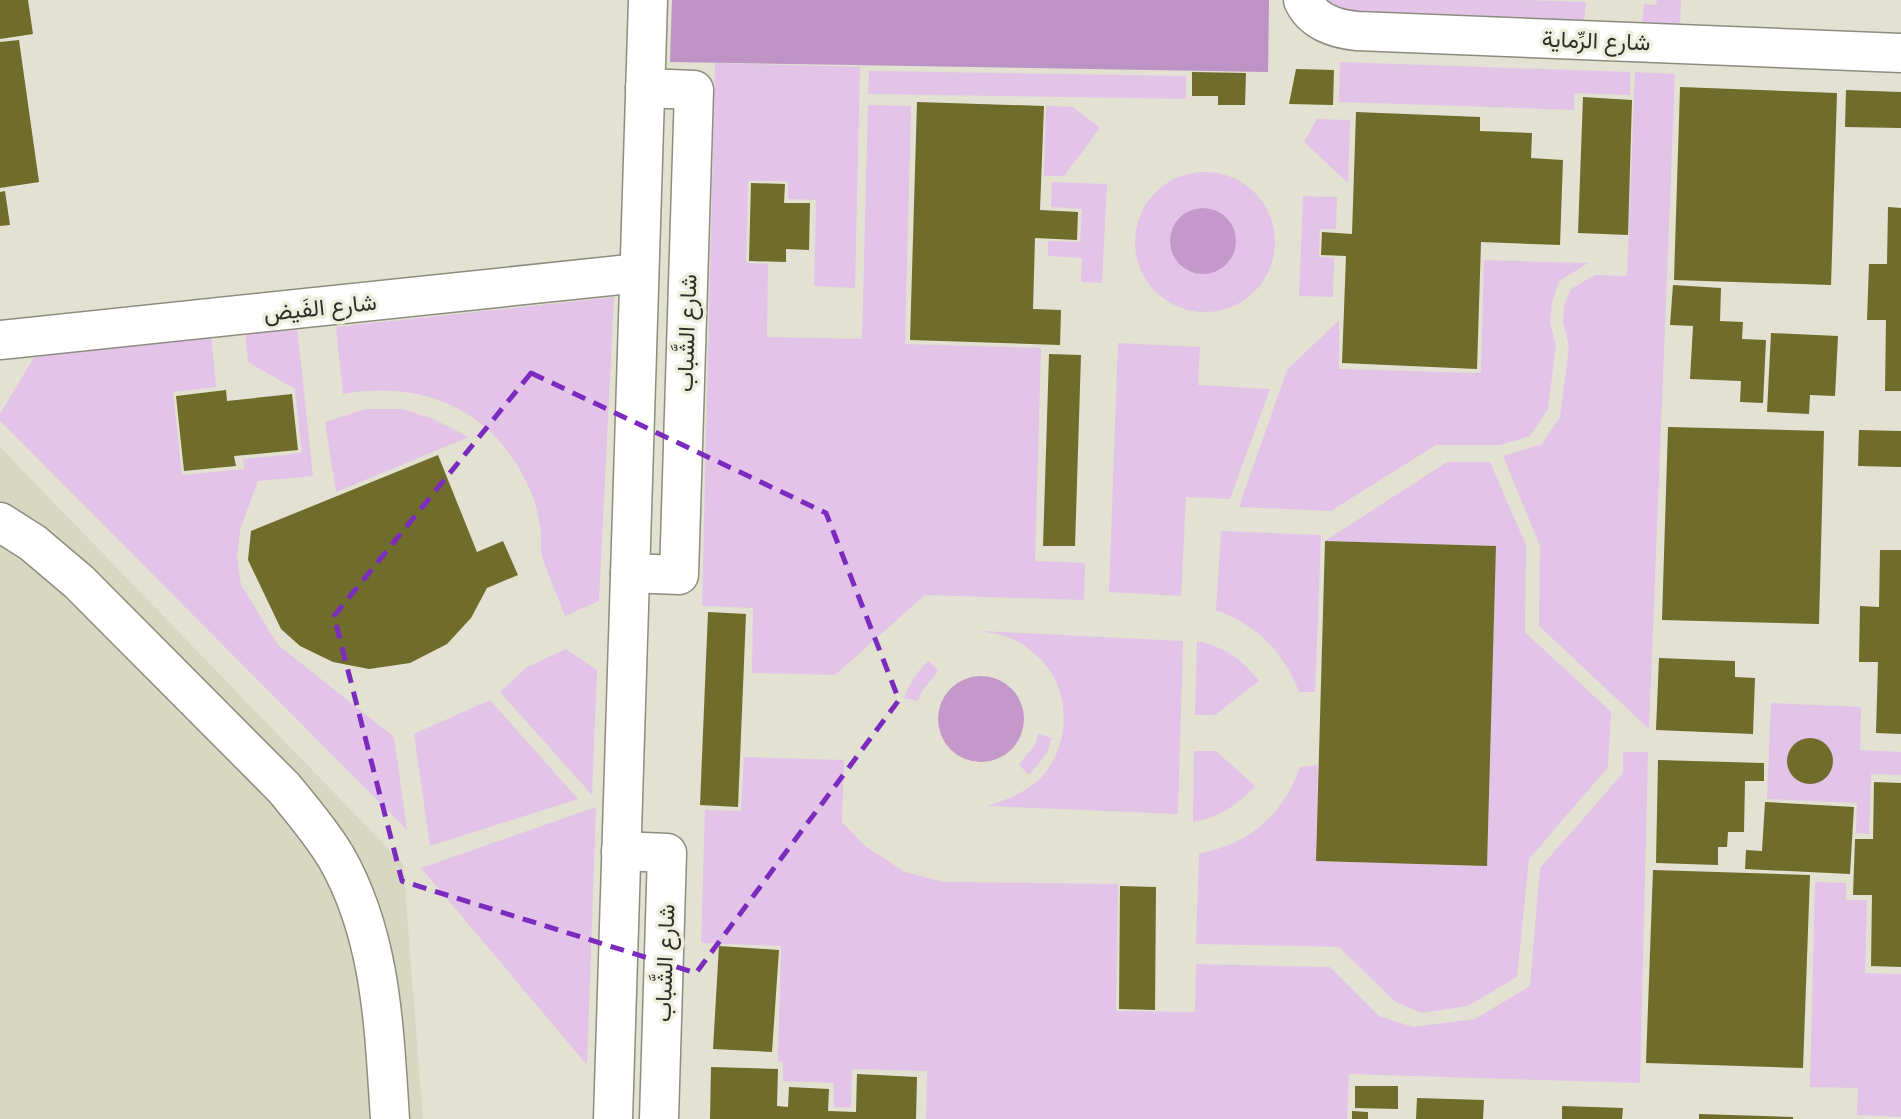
<svg xmlns="http://www.w3.org/2000/svg" width="1901" height="1119" font-family="Lora,Vazirmatn,serif">
<style>
.built{fill:#d8d7c1}
.green{fill:#e3c4e8}
.forest{fill:#bd92c4}
.water{fill:#c498cb}
.building{fill:#706c2b}
.lines{fill:none;stroke-linecap:round;stroke-linejoin:round}
.minor-casing{stroke:#8d8d7f;stroke-width:41}
.minor{stroke:#fff;stroke-width:38}
.marked{fill:none;stroke:#7b2cbf;stroke-width:5;stroke-dasharray:14 9;stroke-linejoin:round}
.labels{text-anchor:middle;dominant-baseline:central;stroke-width:7;stroke-linejoin:round;paint-order:stroke}
.street-label{font-size:23px;fill:#30302a;stroke:#efefe0}
</style>
<rect width="100%" height="100%" fill="#e2e1d2"/>
<path class="built" d="M0 447 403 864 423 1119H0Z"/>
<g class="green">
<path d="M1327 0H1526L1586 2 1584 23 1351 14 1327 5Z"/>
<path d="M1657 0H1681L1680 26 1642 25 1644 4 1656 5Z"/>
<path d="M1340 62 1630 72V95L1574 93V110L1339 102Z"/>
<path d="M715 63 860 67 855 288 814 286 816 200 788 199V181H748L746 263 768 264 767 337 862 339 868 105 911 106 905 344 1041 348 1035 561 1085 563 1084 600 925 595 835 675 752 673 753 608 702 606Z"/>
<path d="M869 71 1186 76V99L868 94Z"/>
<path d="M1635 72 1675 74 1649 729 1539 626 1540 546 1503 456 1542 444 1560 417 1569 347 1563 321 1564 305 1571 289 1595 275 1627 276Z"/>
<path d="M1046 106 1073 107 1100 128 1064 176H1044Z"/>
<path d="M1317 119 1350 120 1348 183 1304 142Z"/>
<circle cx="1205" cy="242" r="70"/>
<path d="M1052 182 1107 184 1102 283 1081 282 1082 258 1048 256V241L1080 242 1082 209 1051 207Z"/>
<path d="M1303 196 1337 197 1336 229H1320L1319 257 1334 258 1333 297 1299 296Z"/>
<path d="M1484 260 1588 263 1559 281 1552 302 1550 323 1556 345 1548 409 1530 436 1500 445H1436L1331 511 1239 507 1287 370 1339 320V369L1481 373Z"/>
<path d="M614 297 599 601 565 616C558 596 548 576 542 556 540 549 542 541 541 534 540 522 537 509 533 497 500 414 429 379 343 394L336 327Z"/>
<path d="M297 327 313 476 258 481 240 530 237 558 241 585 278 645 394 737 407 830 0 421V414L36 354 211 336 216 387 173 392 182 475 244 469 243 459 302 453 295 389 248 362 245 332Z"/>
<path d="M1118 343 1200 347 1198 385 1270 389 1230 499 1186 497 1181 596 1109 592Z"/>
<path d="M366 409H403L433 419 469 437 336 492 325 422Z"/>
<path d="M1447 462H1490L1526 545 1525 632 1611 712 1608 767 1529 859 1517 977 1468 1006 1421 1013 1394 1001 1339 947 1196 944 1199 854C1250 843 1282 817 1300 767L1318 765 1316 861 1487 866 1496 546 1325 541Z"/>
<path d="M1221 531 1321 535 1315 692H1299C1283 651 1257 625 1216 610Z"/>
<path d="M980 631 1183 641 1178 814 987 806C1005 800 1020 795 1035 783 1066 758 1072 707 1052 674 1042 658 1028 647 1012 639 1003 634 990 633 980 631Z"/>
<path d="M1197 641C1227 648 1240 658 1259 681L1215 715H1195Z"/>
<path d="M566 649 597 670 592 795 500 692 527 667Z"/>
<path d="M929 661 938 671 922 691 918 701 904 698C910 683 917 671 929 661Z"/>
<path d="M490 700 578 799 430 846 414 734Z"/>
<path d="M1771 703 1861 707 1860 750 1901 752V775L1871 774 1869 834 1856 833 1857 803 1767 799Z"/>
<path d="M1038 734 1052 738 1047 753 1029 775 1019 765 1035 745Z"/>
<path d="M1194 751H1216L1255 786C1237 805 1220 817 1193 822Z"/>
<path d="M1623 752H1648L1640 1083 1349 1074 1347 1119H926L927 1071 852 1069 851 1108 834 1107V1083L783 1081V1062L778 1061 781 946 701 943 705 810 741 811 744 757 844 760 842 822 865 846 905 872 943 882 1118 884 1116 1011 1195 1012 1196 964 1330 967 1379 1016 1413 1027 1475 1019 1530 986 1540 868 1623 773Z"/>
<path d="M596 807 587 1065 421 868Z"/>
<path d="M1815 882 1846 883V900H1867L1865 973 1901 974V1117L1857 1115 1858 1088 1810 1087Z"/>
</g>
<path class="forest" d="M672 0H1269L1268 72 670 62Z"/>
<g class="water">
<circle cx="1203" cy="241" r="33"/>
<circle cx="981" cy="719" r="43"/>
</g>
<g class="building">
<path d="M0 0H28L33 34 0 39Z"/>
<path d="M19 40 39 182 0 188V42Z"/>
<path d="M1296 69 1334 70 1333 105 1289 104Z"/>
<path d="M1192 72 1246 73 1245 105H1218V96H1192Z"/>
<path d="M1680 87 1837 93 1831 285 1674 280Z"/>
<path d="M1846 90 1901 92V128L1845 127Z"/>
<path d="M1583 97 1632 100 1628 235 1578 233Z"/>
<path d="M917 102 1044 106 1040 210 1078 212 1077 240 1035 238 1033 309 1061 310 1060 345 910 340Z"/>
<path d="M1356 112 1480 117V131L1532 133 1531 158 1563 160 1560 245 1481 242 1477 369 1342 363 1346 256 1321 255 1322 232 1352 234Z"/>
<path d="M751 183 785 184 784 203H810L809 250 786 249V262L749 261Z"/>
<path d="M5 191 10 225 0 226V192Z"/>
<path d="M1888 207 1901 208V391H1885L1886 320H1867L1869 264H1887Z"/>
<path d="M1673 285 1721 288 1720 321 1743 322 1742 339 1766 340 1763 403 1740 402 1741 381 1690 379 1693 326 1670 325Z"/>
<path d="M1771 333 1838 336 1835 396 1810 395 1809 414 1767 412Z"/>
<path d="M1049 354 1081 355 1075 546H1043Z"/>
<path d="M226 390 227 401 292 394 298 450 234 456 236 466 184 471 176 396Z"/>
<path d="M1668 427 1824 431 1819 624 1662 620Z"/>
<path d="M1859 430 1901 431V467L1858 466Z"/>
<path d="M438 455 477 552 503 541 518 575 487 588 471 618 447 644 410 663 369 669 333 662 300 646 281 629 248 560 251 531Z"/>
<path d="M1325 541 1496 546 1487 866 1316 861Z"/>
<path d="M1880 550H1901V734L1876 733 1878 662H1859L1860 606 1879 607Z"/>
<path d="M708 612 746 614 738 807 700 805Z"/>
<path d="M1659 658 1735 661V677L1755 678 1753 734 1656 730Z"/>
<circle cx="1810" cy="761" r="23"/>
<path d="M1658 760 1764 763V781H1745L1744 832H1728L1727 847H1718V865L1656 863Z"/>
<path d="M1874 782 1901 783V967L1871 966 1872 895H1853L1855 839H1873Z"/>
<path d="M1765 802 1854 807 1850 874 1745 869 1746 850 1762 851Z"/>
<path d="M1653 870 1810 875 1803 1068 1646 1063Z"/>
<path d="M1120 886 1156 887 1155 1010 1119 1009Z"/>
<path d="M719 946 779 950 772 1052 713 1049Z"/>
<path d="M711 1067 778 1069 777 1106 788 1107 789 1087 829 1089 828 1111 856 1112 857 1074 917 1077 916 1119H710Z"/>
<path d="M1355 1086H1398V1109L1355 1108Z"/>
<path d="M1417 1098 1484 1100 1483 1119H1416Z"/>
<path d="M1562 1106 1623 1108 1622 1119H1562Z"/>
<path d="M1352 1111 1368 1112V1119H1352Z"/>
<path d="M1699 1114 1793 1117V1119H1699Z"/>
</g>
<g class="lines">
<g class="minor-casing">
<g id="minor">
<path d="M1303 0C1312 21 1335 29 1357 31L1901 53"/>
<path d="M0 340 639 273"/>
<path d="M0 522 33 543 79 582 284 788C302 810 321 832 336 857 382 937 384 1029 390 1119"/>
<path d="M630 573 679 575 694 90 645 88"/>
<path d="M621 851 667 853 659 1119"/>
<path d="M613 1119 648 0"/>
</g>
</g>
<use href="#minor" class="minor"/>
</g>
<path class="marked" d="M531 373 826 513 899 700 696 973 402 881 334 616Z"/>
<g class="labels">
<g class="street-label">
<text transform="translate(1596 40) rotate(2)">شارع الرِّماية</text>
<text transform="translate(320 307) rotate(-6)">شارع الفَيض</text>
<text transform="translate(686 333) rotate(-88)">شارع الشَّباب</text>
<text transform="translate(664 963) rotate(-88)">شارع الشَّباب</text>
</g>
</g>
</svg>
